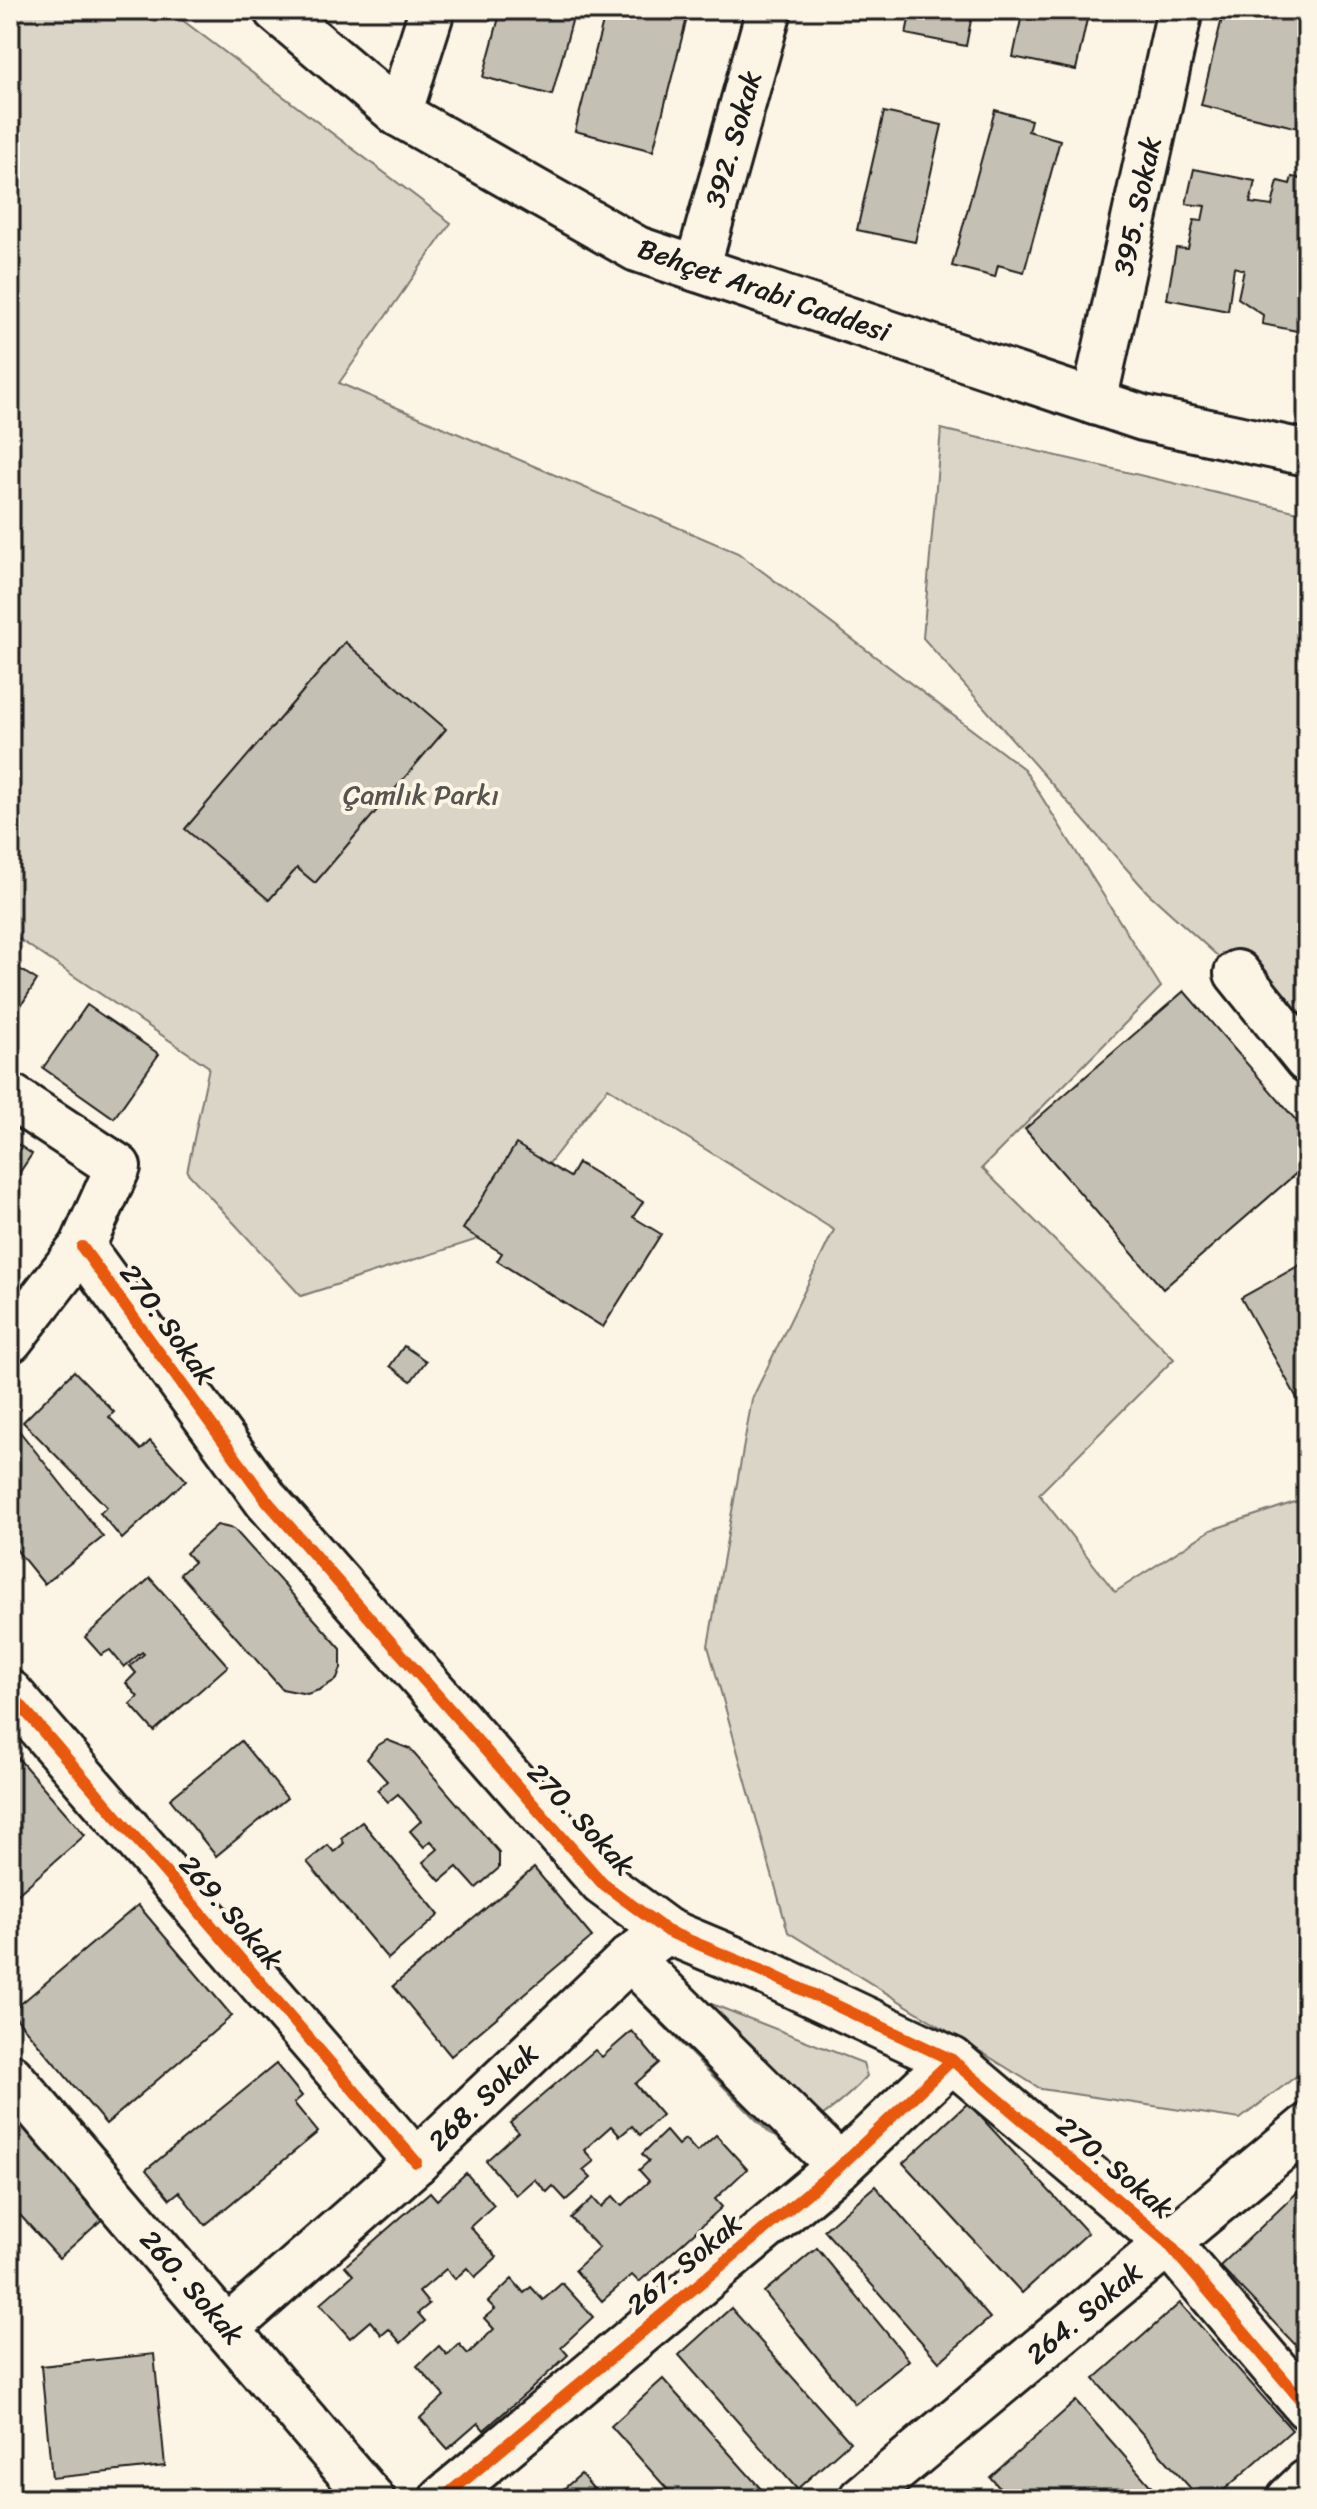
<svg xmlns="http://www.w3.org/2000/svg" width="1317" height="2509" font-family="Sriracha,sans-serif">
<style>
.green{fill:#dbd5c8;stroke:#7c7872;stroke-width:2}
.building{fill:#c4c0b3;stroke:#1c1c1c;stroke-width:2}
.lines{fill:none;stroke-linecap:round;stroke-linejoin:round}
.minor-casing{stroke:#1c1c1c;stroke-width:50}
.major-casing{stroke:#1c1c1c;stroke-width:50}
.minor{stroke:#fcf5e5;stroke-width:44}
.major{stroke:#fcf5e5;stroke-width:44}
.cycleway-casing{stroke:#fcf5e5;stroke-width:17}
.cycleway{stroke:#e8590c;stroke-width:12}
.labels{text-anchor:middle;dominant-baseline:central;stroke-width:8;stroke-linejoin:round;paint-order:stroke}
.street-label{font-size:28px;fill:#1c1c1c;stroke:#fcf5e5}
.park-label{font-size:28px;fill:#555450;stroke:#fcf5e5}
</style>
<rect width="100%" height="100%" fill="#fcf5e5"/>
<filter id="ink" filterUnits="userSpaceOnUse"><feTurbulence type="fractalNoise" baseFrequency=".0125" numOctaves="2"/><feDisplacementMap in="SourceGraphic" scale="16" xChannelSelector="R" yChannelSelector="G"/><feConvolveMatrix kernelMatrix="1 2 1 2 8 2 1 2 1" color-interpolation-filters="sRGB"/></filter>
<g filter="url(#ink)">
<g class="green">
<path d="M10 10H169L451 223 339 383 738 553 1024 769 1161 987 982 1168 1174 1359 1039 1494 1115 1592 1211 1530 1307 1498V2068L1240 2119 1041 2089 788 1932 708 1646 752 1399 834 1230 608 1088 494 1234 301 1296 187 1172 209 1067 10 933Z"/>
<path d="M941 429 1307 514V1037L1147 892 923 638Z"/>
<path d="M656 1984 668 1987 863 2063 867 2076C843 2103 815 2122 784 2140L771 2135 639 2001Z"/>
</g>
<g class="building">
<path d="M501 10H575L552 95 483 77Z"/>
<path d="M606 10H689L653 151 575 131Z"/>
<path d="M911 10H973L966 46 906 34Z"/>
<path d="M1023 10H1089L1076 70 1013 57Z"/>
<path d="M1224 10H1307V130L1201 105Z"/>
<path d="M995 110 1031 120 1028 131 1060 140 1024 272 998 265 995 277 952 266Z"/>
<path d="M884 112 942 125 915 242 857 230Z"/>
<path d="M1194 169 1255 181 1250 203 1272 206 1278 181 1290 184 1292 177 1307 180V333L1262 324 1263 315 1238 298 1244 270 1234 267 1228 311 1167 299 1176 248 1188 249 1194 220 1202 221 1205 206 1186 204Z"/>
<path d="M345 642 446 729 315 883 297 868 269 900 185 829Z"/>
<path d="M10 963 37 980 10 1023Z"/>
<path d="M1184 991 1307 1133V1164L1163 1289 1025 1129Z"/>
<path d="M87 1005 159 1054 114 1118 43 1068Z"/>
<path d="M10 1139 32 1154 10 1187Z"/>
<path d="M516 1144 570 1177 578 1163 643 1202 633 1217 661 1234 603 1327 497 1261 502 1253 463 1229Z"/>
<path d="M1307 1261V1416L1241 1298Z"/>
<path d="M404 1346 426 1361 411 1381 390 1366Z"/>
<path d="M74 1371 114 1412 109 1417 141 1450 150 1441 186 1480 122 1539 100 1513 107 1507 23 1422Z"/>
<path d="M17 1428 103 1537 44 1584 10 1542V1433Z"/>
<path d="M217 1525 234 1529 341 1649V1668L337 1679 319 1690 307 1694 282 1689 180 1574 194 1562 186 1553Z"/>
<path d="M150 1578 228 1666 154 1731 130 1704 138 1697 126 1683 136 1673 130 1666 144 1654 142 1652 124 1667 110 1650 101 1655 85 1637Z"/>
<path d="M387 1740 410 1749 499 1852V1868L476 1888 457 1867 440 1881 423 1862 438 1849 431 1841 424 1847 410 1831 421 1821 398 1794 388 1802 377 1790 387 1781 367 1759 377 1746Z"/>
<path d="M241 1741 287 1798 216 1856 170 1799Z"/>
<path d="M10 1749 85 1835 10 1901Z"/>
<path d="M362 1822 439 1915 388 1959 307 1862 328 1845 334 1852 344 1843 341 1838Z"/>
<path d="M534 1868 592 1937 451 2056 393 1986Z"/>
<path d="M138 1905 232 2016 106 2124 11 2012Z"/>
<path d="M632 2031 659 2063 635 2084 662 2115 640 2135 632 2126 620 2136 611 2126 584 2150 594 2161 583 2170 591 2178 566 2200 553 2186 547 2192 534 2179 516 2195 486 2161 518 2132 510 2123 595 2050 602 2057Z"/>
<path d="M276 2064 302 2096 294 2103 318 2132 205 2225 179 2192 170 2199 146 2170Z"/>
<path d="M968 2103 1088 2233 1022 2293 903 2163Z"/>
<path d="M10 2110 106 2216 59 2258 10 2204Z"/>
<path d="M666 2131 678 2145 685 2139 697 2152 716 2135 747 2169 715 2199 722 2207 684 2242 639 2282 632 2275 602 2301 575 2270 599 2248 571 2218 593 2198 601 2207 613 2196 622 2206 649 2181 639 2170 649 2161 642 2154Z"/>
<path d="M466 2173 494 2205 470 2227 497 2257 475 2277 467 2268 455 2279 446 2269 419 2292 429 2304 418 2313 425 2321 401 2343 389 2329 382 2335 370 2321 350 2338 320 2304 353 2275 345 2266 430 2192 437 2200Z"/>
<path d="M1307 2183V2357L1220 2266Z"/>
<path d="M875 2186 990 2318 939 2362 824 2230Z"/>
<path d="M817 2248 909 2360 855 2404 764 2292Z"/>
<path d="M512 2279 524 2293 531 2287 543 2300 562 2283 593 2317 561 2347 568 2355 530 2390 484 2430 478 2423 448 2449 420 2418 444 2396 417 2366 439 2346 447 2355 459 2344 468 2354 494 2329 484 2318 495 2309 488 2302Z"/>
<path d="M1180 2303 1292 2430 1214 2499H1200L1094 2379Z"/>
<path d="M731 2308 850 2442 797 2489 679 2355Z"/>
<path d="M154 2354 165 2466 52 2478 41 2366Z"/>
<path d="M663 2379 770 2499H676L611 2426Z"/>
<path d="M1076 2401 1162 2499H1009L990 2477Z"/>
<path d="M581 2474 602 2499H552Z"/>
</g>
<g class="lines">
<g class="minor-casing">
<g id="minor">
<path d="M399 114 432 10"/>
<path d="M697 269 769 10"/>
<path d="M1094 402 1180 10"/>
<path d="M1237 973 1307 1060"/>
<path d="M10 1096 118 1167 82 1247 10 1340"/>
<path d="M82 1247 267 1501 602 1883 667 1931 765 1972 952 2060 1168 2243 1307 2407"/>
<path d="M10 1693 416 2162"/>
<path d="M630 1958 840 2166"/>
<path d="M10 2076 372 2499"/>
<path d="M228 2328 416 2162 630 1958 667 1931"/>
<path d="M442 2499 840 2166 952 2060"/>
<path d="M861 2499 1307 2127"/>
<path d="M1289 2499 1307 2482"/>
</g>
</g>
<g class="major-casing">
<path id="major" d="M276 10 399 114 637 249 1143 418 1307 453"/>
</g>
<use href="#minor" class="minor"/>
<use href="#major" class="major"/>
<g class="cycleway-casing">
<g id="cycleway">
<path d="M82 1247 267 1501 602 1883 667 1931 765 1972 952 2060 1168 2243 1307 2407"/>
<path d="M10 1693 416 2162"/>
<path d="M442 2499 840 2166 952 2060"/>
</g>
</g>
<use href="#cycleway" class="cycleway"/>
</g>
</g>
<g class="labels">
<g class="street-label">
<text transform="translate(733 139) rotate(-74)">392. Sokak</text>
<text transform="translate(1137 206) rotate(-78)">395. Sokak</text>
<text transform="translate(764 290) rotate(19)">Behçet Arabi Caddesi</text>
<text transform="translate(168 1324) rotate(54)">270. Sokak</text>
<text transform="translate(581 1819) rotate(47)">270. Sokak</text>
<text transform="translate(231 1912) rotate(49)">269. Sokak</text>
<text transform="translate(483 2097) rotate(-44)">268. Sokak</text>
<text transform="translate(1115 2167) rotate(40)">270. Sokak</text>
<text transform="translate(684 2264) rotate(-40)">267. Sokak</text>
<text transform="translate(192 2287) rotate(49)">260. Sokak</text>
<text transform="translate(1084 2313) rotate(-40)">264. Sokak</text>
</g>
<g class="park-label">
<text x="421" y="794">Çamlık Parkı</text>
</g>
</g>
<rect width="1317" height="2509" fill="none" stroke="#fcf5e5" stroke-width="40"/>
<rect x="20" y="20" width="1277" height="2469" fill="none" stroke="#1c1c1c" stroke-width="3" filter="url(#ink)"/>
</svg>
